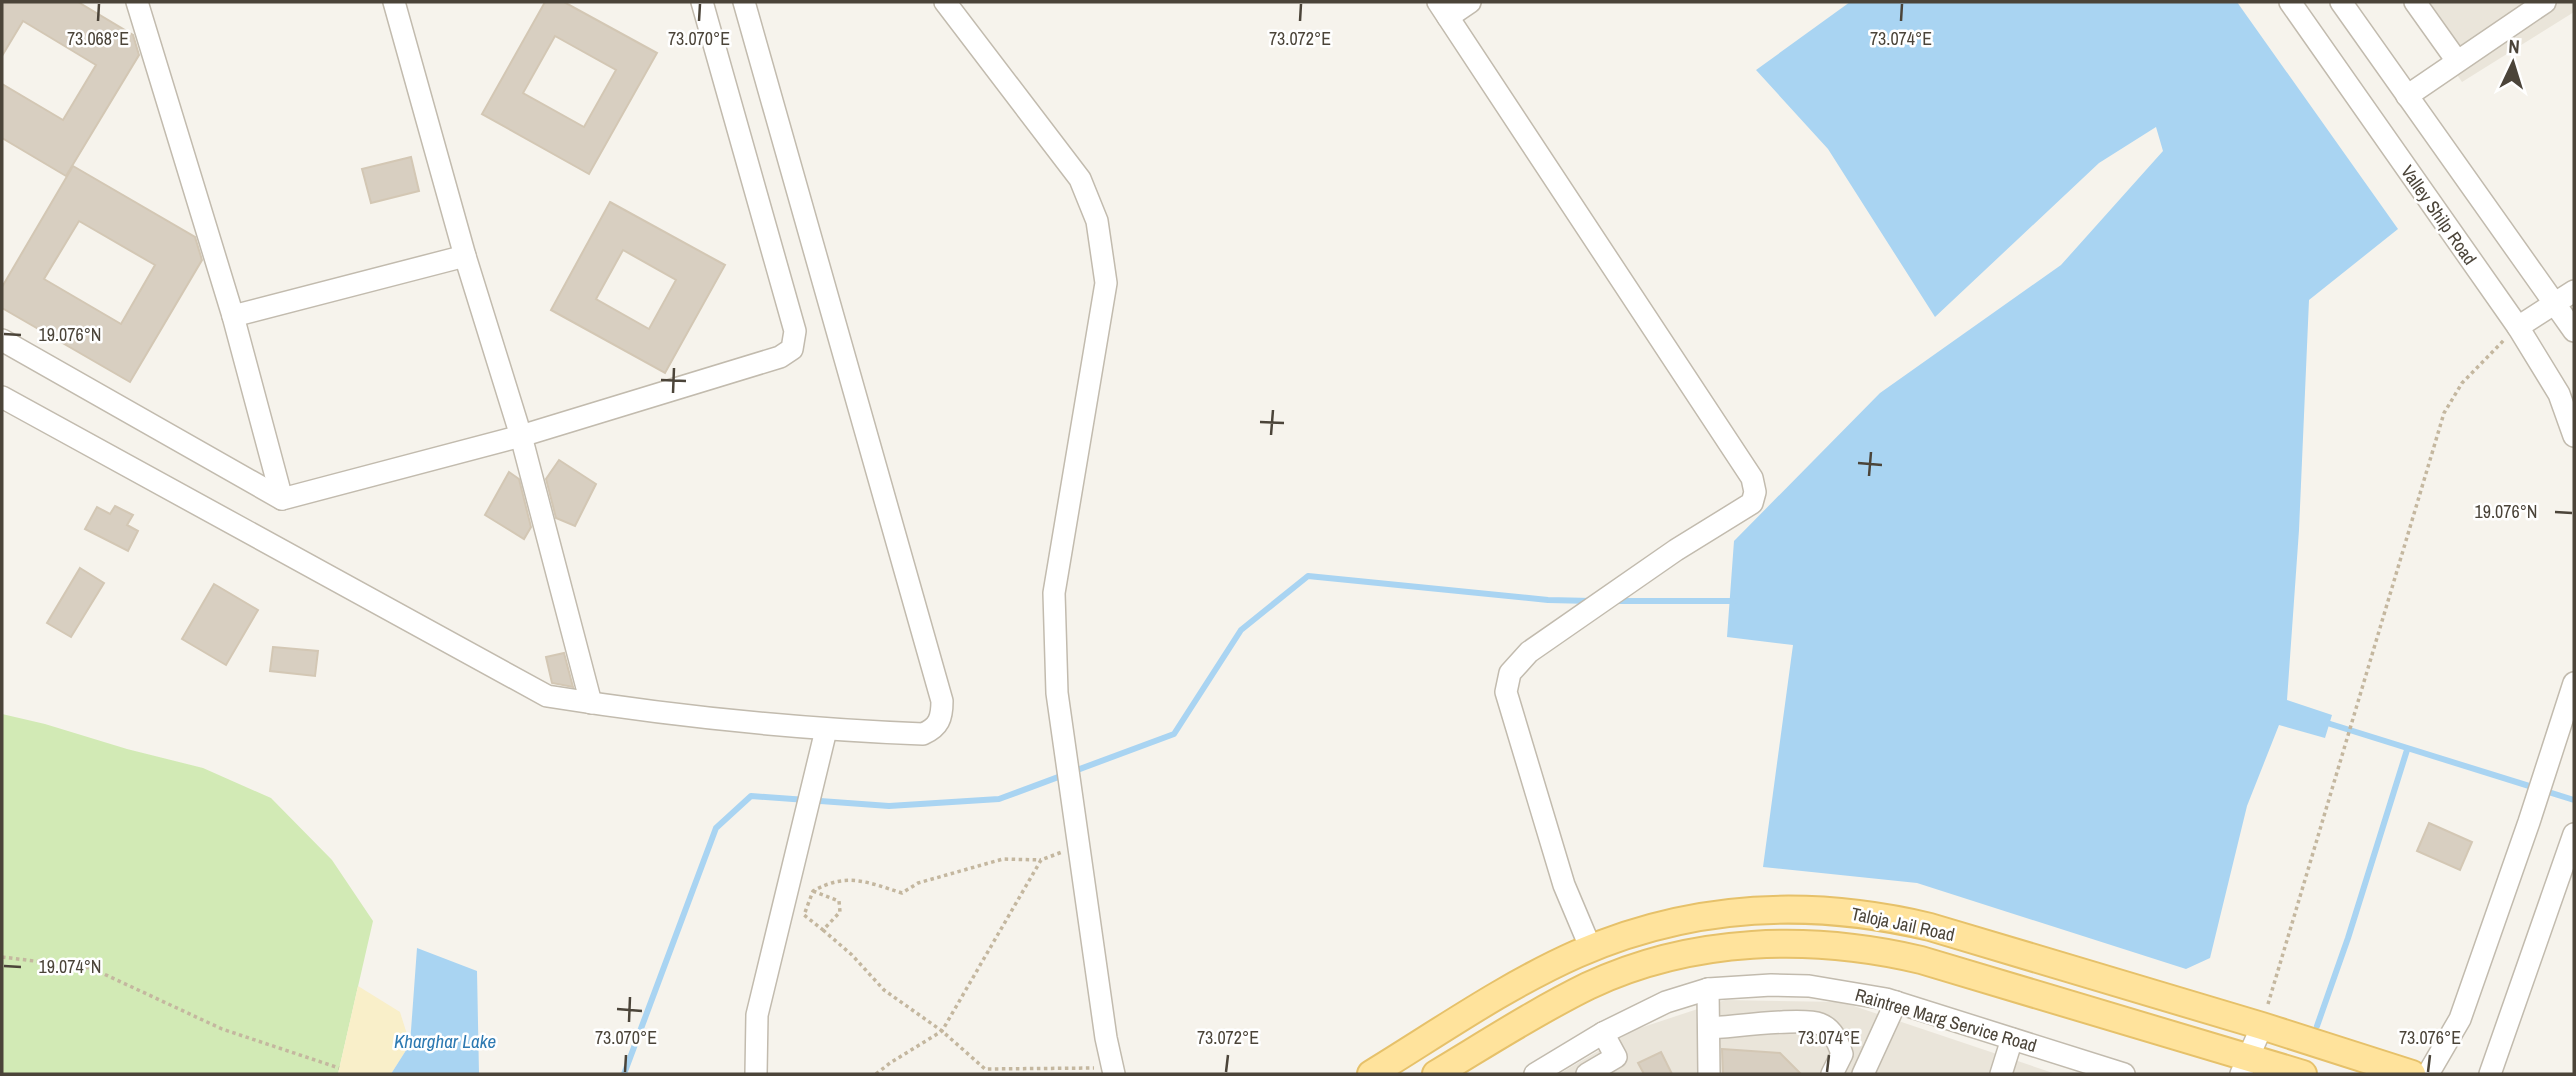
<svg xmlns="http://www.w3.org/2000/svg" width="2576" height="1076" font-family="'Archivo Narrow',sans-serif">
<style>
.residential{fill:#eae5da}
.green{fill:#d2eab5}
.sand{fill:#f9efc9}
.water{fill:#a9d4f2}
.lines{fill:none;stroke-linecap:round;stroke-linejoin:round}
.stream{stroke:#a9d4f2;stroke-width:6}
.building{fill:#d8cfc1;stroke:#d3c7b4;stroke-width:2;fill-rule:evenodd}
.minor-casing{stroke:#c2bbae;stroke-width:24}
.major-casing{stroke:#e6c16a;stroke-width:30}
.path{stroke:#c4b79f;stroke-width:3.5;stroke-dasharray:3.5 3.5;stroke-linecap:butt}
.minor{stroke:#fff;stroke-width:21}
.major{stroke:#ffe39c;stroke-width:26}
.ticks{fill:none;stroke:#4b4439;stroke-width:2.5}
.labels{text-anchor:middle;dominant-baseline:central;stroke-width:5;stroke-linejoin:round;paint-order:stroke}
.street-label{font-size:18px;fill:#4b4439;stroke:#fff}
.water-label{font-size:19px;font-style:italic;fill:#2e7ab2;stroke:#fff}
.ticks-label{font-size:18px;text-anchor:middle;fill:#4b4439;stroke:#fff;stroke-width:5;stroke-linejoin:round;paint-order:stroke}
</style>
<rect width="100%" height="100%" fill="#f6f3ec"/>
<g class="residential">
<path d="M2407 2H2574V12L2462 82Z"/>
<path d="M1725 1000 1842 1002 2056 1074H1559L1634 1030Z"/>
</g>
<path class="green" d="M2 714 45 724 127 749 203 768 271 798 332 860 373 921 338 1074H2Z"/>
<path class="sand" d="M358 986 400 1012 410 1044 391 1074H338Z"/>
<g class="water">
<path d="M1850 2H2237L2398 229 2309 300 2299 530 2287 700 2332 715 2325 738 2279 725 2247 806 2210 958 2186 969 1917 883 1763 867 1793 645 1727 637 1734 541 1880 393 2061 265 2163 151 2156 127 2099 163 1935 317 1828 149 1756 70Z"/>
<path d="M417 948 477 971 479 1074H391L410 1044Z"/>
</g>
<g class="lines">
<g class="stream">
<path d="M1613 601H1735"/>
<path d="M2324 722 2574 800"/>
<path d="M2317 1026 2348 938 2407 750"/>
<path d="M624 1074 716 828 751 796 889 806 999 799 1174 734 1241 630 1308 576 1548 600 1592 601"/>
</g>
</g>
<g class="building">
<path d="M2 2H78L133 35 139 55 66 176 2 138V84L63 120 96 65 23 21 2 56Z"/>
<path d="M545 2H564L657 53 589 174 482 114ZM555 36 616 70 584 127 523 93Z"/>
<path d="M411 157 419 191 371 203 362 169Z"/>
<path d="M73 166 195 237 202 260 130 382 2 308V287ZM79 221 155 265 121 324 44 279Z"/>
<path d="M610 202 725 265 665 373 551 310ZM623 250 676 280 649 329 596 299Z"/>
<path d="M559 460 596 484 575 526 556 518 546 479Z"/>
<path d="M509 472 519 479 531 527 524 539 485 515Z"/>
<path d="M115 506 133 515 127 525 138 531 128 551 85 529 97 507 110 514Z"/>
<path d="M80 568 104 583 71 637 47 623Z"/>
<path d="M214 584 258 610 226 665 182 639Z"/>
<path d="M273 647 318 651 315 676 270 671Z"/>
<path d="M564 653 573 687 552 683 546 657Z"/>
<path d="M2429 823 2472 842 2460 870 2417 851Z"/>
<path d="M1722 1049 1780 1053 1801 1074H1723Z"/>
<path d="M1661 1052 1672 1074H1644L1638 1063Z"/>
</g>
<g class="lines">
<g class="minor-casing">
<g id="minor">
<path d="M137 2 233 316 282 499"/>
<path d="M394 2 465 256 521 436 591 703"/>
<path d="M945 2 1080 179 1097 221 1106 283 1054 593 1057 693 1106 1038 1114 1074"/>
<path d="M1438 2 1752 478 1755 492 1752 503 1676 550 1529 652 1510 673 1506 692 1564 885 1591 949"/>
<path d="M2290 2 2518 327 2559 394 2574 436"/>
<path d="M2341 2 2574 331"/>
<path d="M2415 2 2457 61"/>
<path d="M1448 17 1470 2"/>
<path d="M2407 96 2545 2"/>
<path d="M233 316 465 256"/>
<path d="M2518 327 2574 291"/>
<path d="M2 340 282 499 521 436 780 357 792 349 795 331 702 2"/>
<path d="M2 397 547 696C671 716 797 729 923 734 939 727 942 718 942 701L744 2"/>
<path d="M1708 989 1709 1074"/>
<path d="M1709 1028C1732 1027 1802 1017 1820 1024 1833 1029 1838 1042 1842 1054L1832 1074"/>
<path d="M756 1074 757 1015 826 730"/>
<path d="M1535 1074 1603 1033 1666 1002 1708 989 1771 985 1809 986 1886 999 2124 1074"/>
<path d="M1587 1074 1616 1057 1603 1033"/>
<path d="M1863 1074 1896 1002"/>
<path d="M2001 1074 2012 1039"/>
<path d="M2241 1074 2262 1026"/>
<path d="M2428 1074 2460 1019 2529 822 2574 683"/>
<path d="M2490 1074 2574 834"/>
</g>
</g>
<g class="major-casing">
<g id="major">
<path d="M1371 1074C1438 1033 1505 986 1577 954 1691 904 1809 898 1930 927L2262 1026 2412 1074"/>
<path d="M1436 1074C1486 1044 1535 1012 1588 986 1692 937 1811 934 1921 960L2303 1074"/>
</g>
</g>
<g class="path">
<path d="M813 891 839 901 840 912 823 930 804 915 813 891C847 872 867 882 902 893L918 883 1003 859 1041 860"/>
<path d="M823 930 852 955 884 990 942 1031 985 1069 1094 1068"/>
<path d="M2 957 91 968 222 1029 339 1068"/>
<path d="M2268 1004 2444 413 2462 383 2505 339"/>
<path d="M876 1074 890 1063 942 1031 1041 860 1062 852"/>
</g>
<use href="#minor" class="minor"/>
<use href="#major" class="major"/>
</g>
<path class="ticks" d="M98 21 99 4M699 21 700 4M1300 21 1301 4M1901 21 1902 4M4 334 21 335M661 380 686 381M673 393 674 368M1260 422 1284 423M1271 435 1273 410M1858 463 1882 465M1869 476 1871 452M2555 512 2572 513M4 966 21 967M617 1009 642 1011M629 1022 630 997M625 1072 626 1055M1226 1072 1228 1055M1827 1072 1829 1055M2428 1072 2430 1055"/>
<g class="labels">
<g class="street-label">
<text transform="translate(2439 215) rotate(55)">Valley Shilp Road</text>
<text transform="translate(1903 924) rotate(12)">Taloja Jail Road</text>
<text transform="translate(1946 1020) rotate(16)">Raintree Marg Service Road</text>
</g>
<g class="water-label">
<text x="445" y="1041">Kharghar Lake</text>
</g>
</g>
<g class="ticks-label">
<text x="98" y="45">73.068°E</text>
<text x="699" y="45">73.070°E</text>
<text x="1300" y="45">73.072°E</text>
<text x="1901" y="45">73.074°E</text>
<text x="70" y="341">19.076°N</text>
<text x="2506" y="518">19.076°N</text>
<text x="70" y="973">19.074°N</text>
<text x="626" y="1044">73.070°E</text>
<text x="1228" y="1044">73.072°E</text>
<text x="1829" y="1044">73.074°E</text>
<text x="2430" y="1044">73.076°E</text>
</g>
<rect width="2576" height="1076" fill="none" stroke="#4b4439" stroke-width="7"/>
<g transform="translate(2513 63) rotate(4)" stroke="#ffffff" stroke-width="5" paint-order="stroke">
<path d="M0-5L12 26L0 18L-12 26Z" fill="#4b4439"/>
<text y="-10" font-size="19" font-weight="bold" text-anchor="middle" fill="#4b4439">N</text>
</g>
</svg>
